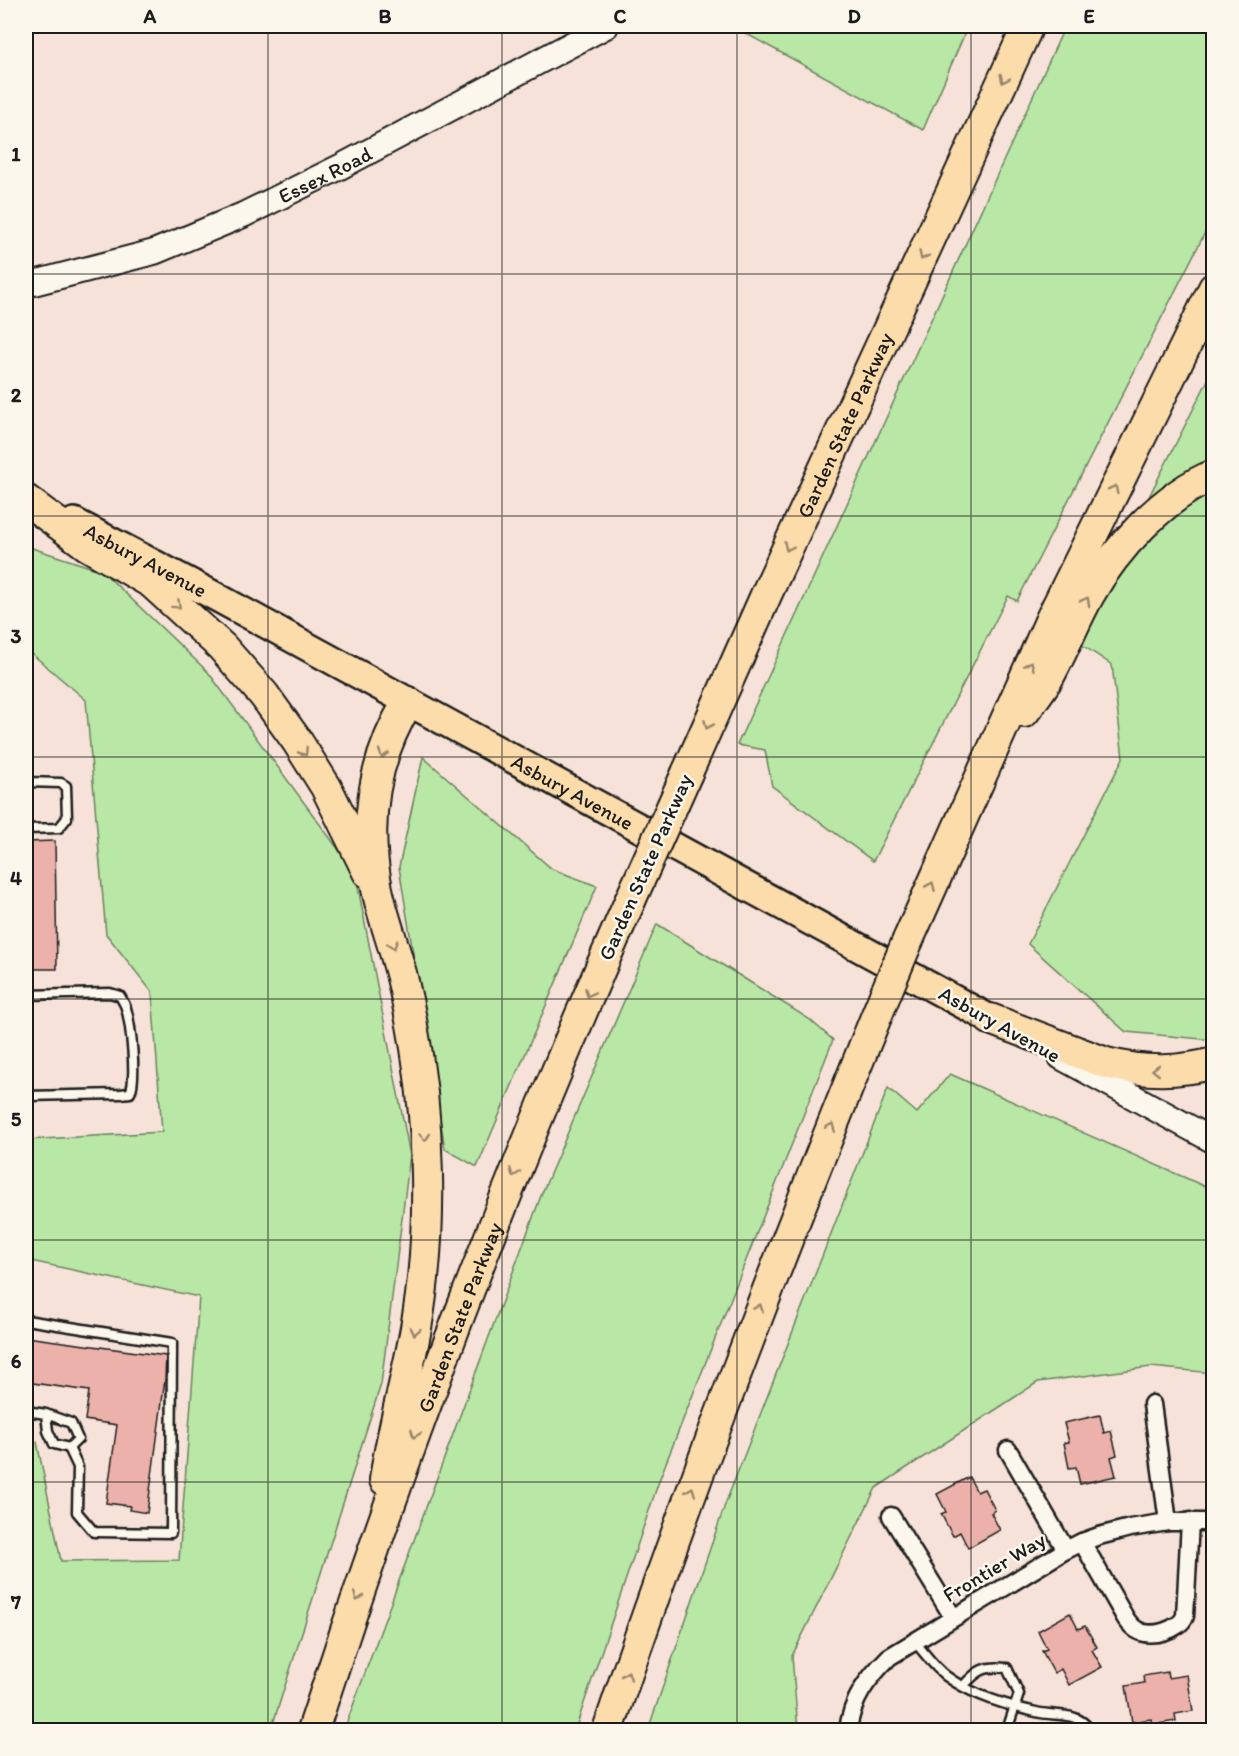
<svg xmlns="http://www.w3.org/2000/svg" width="1239" height="1756" font-family="Itim,sans-serif">
<style>
.green{fill:#b9e7a5;stroke:#6a8260;stroke-width:1.5}
.building{fill:#ecb1aa;stroke:#1c1c1c;stroke-width:1.5}
.lines{fill:none;stroke-linecap:round;stroke-linejoin:round}
.lane-casing{stroke:#1c1c1c;stroke-width:13}
.street-casing{stroke:#1c1c1c;stroke-width:21}
.secondary-casing{stroke:#1c1c1c;stroke-width:28}
.primary-casing{stroke:#1c1c1c;stroke-width:32}
.highway-casing{stroke:#1c1c1c;stroke-width:34}
.lane{stroke:#fbf7ec;stroke-width:8}
.street{stroke:#fbf7ec;stroke-width:16}
.secondary{stroke:#fbf7ec;stroke-width:24}
.primary{stroke:#fddcac;stroke-width:27}
.highway{stroke:#fddcac;stroke-width:30}
.highway-bridge-casing{stroke:#1c1c1c;stroke-width:34;stroke-linecap:butt}
.highway-bridge{stroke:#fddcac;stroke-width:30}
.oneway{stroke:#98866b}
.grid{fill:none;stroke:#1c1c1c;stroke-width:1.5;stroke-opacity:0.55}
.labels{text-anchor:middle;dominant-baseline:central;stroke-width:5;stroke-linejoin:round;paint-order:stroke}
.street-label{font-size:21px;fill:#1c1c1c;stroke:#fbf7ec}
.neatline{fill:none;stroke:#1c1c1c;stroke-width:2}
.grid-label{font-size:20px;text-anchor:middle;font-weight:bold;fill:#1c1c1c}
</style>
<rect width="100%" height="100%" fill="#f6e2d8"/>
<filter id="ink" filterUnits="userSpaceOnUse"><feTurbulence type="fractalNoise" baseFrequency=".0167" numOctaves="2"/><feDisplacementMap in="SourceGraphic" scale="12" xChannelSelector="R" yChannelSelector="G"/><feConvolveMatrix kernelMatrix="1 2 1 2 8 2 1 2 1" color-interpolation-filters="sRGB"/></filter>
<g filter="url(#ink)">
<g class="green">
<path d="M732 26H968L923 130Z"/>
<path d="M1065 26H1213V217L1017 601 1008 596 873 861 772 786 765 750 737 745Z"/>
<path d="M1213 370V1040L1126 1032 1028 944 1123 758 1112 665 1076 641Z"/>
<path d="M26 546 102 571 208 672 355 872 410 1155 381 1384 271 1730H26V1440L37 1442 61 1561 179 1560 199 1297 26 1260V1140L162 1132 152 992 106 934 86 700 26 649Z"/>
<path d="M423 757 552 869 597 886 477 1167 445 1149 399 867Z"/>
<path d="M657 924 809 1019 833 1040 660 1478 575 1730H344L542 1193Z"/>
<path d="M950 1074 1213 1190V1373L1151 1367 1038 1382 876 1488 792 1656 798 1730H648L726 1502 888 1088 917 1113Z"/>
</g>
<g class="building">
<path d="M55 841 57 969H26V842Z"/>
<path d="M26 1337 166 1356 165 1379 147 1513 129 1510 130 1506 106 1503 117 1425 85 1420 89 1391 26 1382Z"/>
<path d="M1100 1415 1104 1433 1111 1431 1117 1455 1111 1457 1116 1476 1080 1484 1076 1467 1069 1468 1064 1443 1069 1442 1064 1423Z"/>
<path d="M969 1477 977 1492 984 1489 995 1510 991 1513 1000 1530 968 1548 960 1532 953 1536 941 1514 946 1512 937 1494Z"/>
<path d="M1070 1613 1078 1629 1085 1626 1097 1647 1092 1650 1102 1667 1069 1685 1061 1669 1054 1673 1042 1651 1047 1649 1038 1631Z"/>
<path d="M1167 1672 1168 1678 1187 1675 1193 1711 1175 1714 1176 1721 1152 1725 1151 1719 1132 1722 1126 1686 1144 1683 1143 1676Z"/>
</g>
<g class="lines">
<g class="lane-casing">
<g id="lane">
<path d="M26 782 61 783 66 786 67 818 59 828 26 829"/>
<path d="M26 995 110 993 120 996C122 1000 125 1004 126 1008 131 1025 137 1079 130 1093L120 1094 26 1096"/>
<path d="M26 1320 172 1343 171 1533 94 1532 77 1512 78 1467 69 1448"/>
<path d="M26 1411 46 1414 71 1423 78 1439 69 1448 54 1444 48 1431 46 1414"/>
<path d="M914 1641C924 1652 934 1667 946 1676 972 1695 1004 1705 1036 1712 1056 1717 1078 1711 1090 1730"/>
<path d="M963 1686C978 1670 983 1666 1007 1668L1019 1694 1007 1730"/>
</g>
</g>
<g class="street-casing">
<g id="street">
<path d="M1152 1404 1168 1522"/>
<path d="M1008 1450 1066 1550"/>
<path d="M891 1516 953 1617"/>
<path d="M1082 1542 1126 1619C1129 1623 1133 1628 1137 1630 1150 1639 1180 1630 1185 1616L1190 1521"/>
<path d="M848 1730C852 1699 867 1679 889 1657L1066 1550 1082 1542 1099 1536 1130 1528 1168 1522H1214"/>
</g>
</g>
<g class="secondary-casing">
<g id="secondary">
<path id="s1" d="M26 285 154 252 243 215 340 167 606 26"/>
<path d="M1061 1057 1214 1141"/>
</g>
</g>
<g class="primary-casing">
<g id="primary">
<path id="s2" d="M74 522 211 594 990 1019"/>
</g>
</g>
<g class="highway-casing">
<g id="highway">
<path d="M26 500 87 545 152 583 222 647 264 695 297 741 326 787 368 872"/>
<path d="M1024 712C1032 701 1041 689 1048 678 1063 651 1074 622 1089 595 1115 549 1164 495 1214 475"/>
<path id="s3" d="M687 773 766 595 1028 26"/>
<path d="M908 940 1051 619 1214 288"/>
<path d="M990 1019 1106 1063C1141 1072 1178 1073 1214 1063"/>
<path d="M385 1480C392 1429 407 1379 416 1328 425 1278 428 1226 427 1175 426 1111 418 1047 404 986 397 953 384 922 377 889 364 823 373 759 408 702"/>
<path id="s4" d="M313 1730C404 1449 510 1172 630 901"/>
<path d="M608 1730C691 1482 786 1238 885 995"/>
</g>
</g>
<use href="#lane" class="lane"/>
<use href="#street" class="street"/>
<use href="#secondary" class="secondary"/>
<use href="#primary" class="primary"/>
<use href="#highway" class="highway"/>
<g class="highway-bridge-casing">
<g id="highway-bridge">
<path d="M630 901 687 773"/>
<path d="M885 995 908 940"/>
</g>
</g>
<use href="#highway-bridge" class="highway-bridge"/>
</g>
<defs><path id="oneway-chevron" d="M-2-3.5L2.5 0L-2 3.5" fill="none" stroke-width="1.6" stroke-linecap="round" stroke-linejoin="round" transform="scale(1.5)"/></defs>
<g class="oneway">
<use href="#oneway-chevron" transform="translate(1004 79) rotate(115)"/>
<use href="#oneway-chevron" transform="translate(923 256) rotate(115)"/>
<use href="#oneway-chevron" transform="translate(1114 489) rotate(-64)"/>
<use href="#oneway-chevron" transform="translate(788 547) rotate(115)"/>
<use href="#oneway-chevron" transform="translate(1086 601) rotate(-61)"/>
<use href="#oneway-chevron" transform="translate(177 605) rotate(42)"/>
<use href="#oneway-chevron" transform="translate(1030 665) rotate(-66)"/>
<use href="#oneway-chevron" transform="translate(708 725) rotate(114)"/>
<use href="#oneway-chevron" transform="translate(304 752) rotate(57)"/>
<use href="#oneway-chevron" transform="translate(383 754) rotate(108)"/>
<use href="#oneway-chevron" transform="translate(931 886) rotate(-66)"/>
<use href="#oneway-chevron" transform="translate(393 945) rotate(74)"/>
<use href="#oneway-chevron" transform="translate(589 993) rotate(113)"/>
<use href="#oneway-chevron" transform="translate(1156 1070) rotate(-179)"/>
<use href="#oneway-chevron" transform="translate(831 1127) rotate(-68)"/>
<use href="#oneway-chevron" transform="translate(425 1137) rotate(86)"/>
<use href="#oneway-chevron" transform="translate(514 1173) rotate(112)"/>
<use href="#oneway-chevron" transform="translate(759 1308) rotate(-69)"/>
<use href="#oneway-chevron" transform="translate(415 1331) rotate(100)"/>
<use href="#oneway-chevron" transform="translate(415 1434) rotate(110)"/>
<use href="#oneway-chevron" transform="translate(691 1491) rotate(-70)"/>
<use href="#oneway-chevron" transform="translate(358 1597) rotate(109)"/>
<use href="#oneway-chevron" transform="translate(627 1675) rotate(-71)"/>
</g>
</g>
<path class="grid" d="M268 26V1730M502 26V1730M737 26V1730M971 26V1730M26 274H1214M26 516H1214M26 757H1214M26 999H1214M26 1240H1214M26 1482H1214"/>
<g class="labels">
<g class="street-label">
<text stroke="none"><textPath href="#s1" startOffset="320">Essex Road</textPath></text>
<text stroke="none"><textPath href="#s3" startOffset="382">Garden State Parkway</textPath></text>
<text stroke="none"><textPath href="#s2" startOffset="81">Asbury Avenue</textPath></text>
<text stroke="none"><textPath href="#s2" startOffset="567">Asbury Avenue</textPath></text>
<text transform="translate(645 867) rotate(-66)">Garden State Parkway</text>
<text transform="translate(1000 1024) rotate(29)">Asbury Avenue</text>
<text stroke="none"><textPath href="#s4" startOffset="438">Garden State Parkway</textPath></text>
<text transform="translate(994 1567) rotate(-31)">Frontier Way</text>
</g>
</g>
<rect width="1239" height="1756" fill="none" stroke="#fbf7ec" stroke-width="66"/>
<rect x="33" y="33" width="1173" height="1690" class="neatline"/>
<g class="grid-label">
<text x="150" y="23">A</text>
<text x="385" y="23">B</text>
<text x="620" y="23">C</text>
<text x="854" y="23">D</text>
<text x="1089" y="23">E</text>
<text x="16" y="161">1</text>
<text x="16" y="402">2</text>
<text x="16" y="643">3</text>
<text x="16" y="885">4</text>
<text x="16" y="1126">5</text>
<text x="16" y="1368">6</text>
<text x="16" y="1609">7</text>
</g>
</svg>
